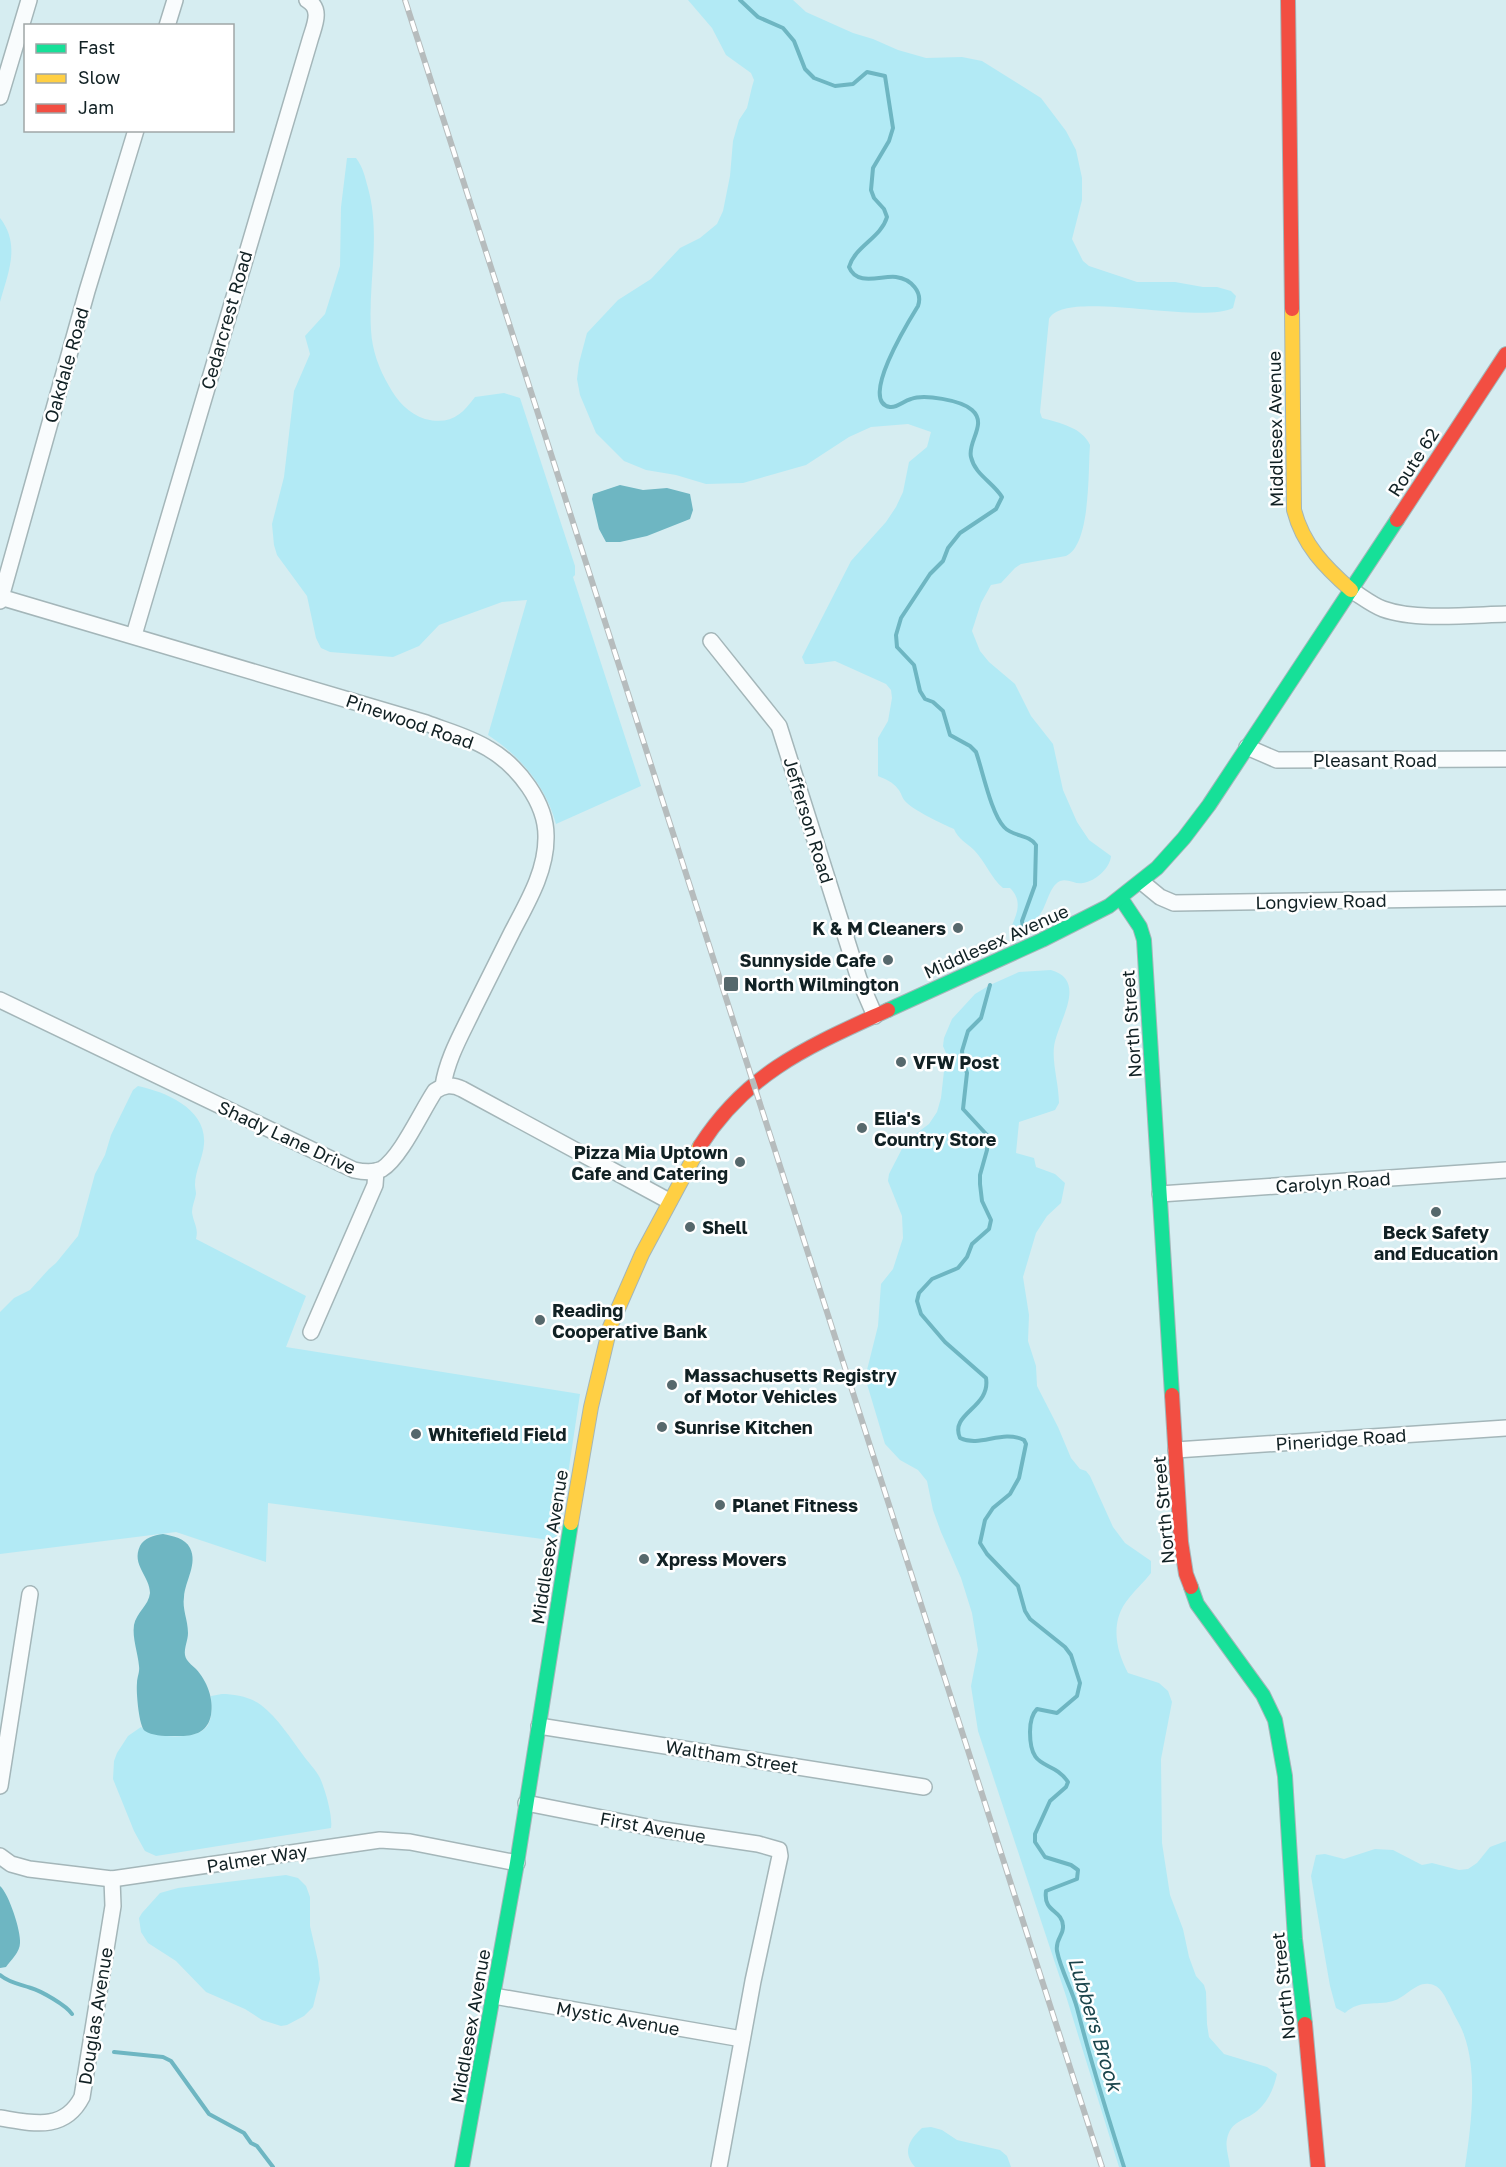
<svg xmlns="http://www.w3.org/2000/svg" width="1506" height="2167" font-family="'Golos Text',sans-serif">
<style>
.green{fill:#b2eaf5}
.water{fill:#6eb6c2}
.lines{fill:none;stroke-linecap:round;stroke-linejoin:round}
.stream{stroke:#6eb6c2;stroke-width:4}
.street-casing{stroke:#a4b6b9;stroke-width:18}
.fast-casing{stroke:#a4b6b9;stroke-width:16}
.slow-casing{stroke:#a4b6b9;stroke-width:16}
.jam-casing{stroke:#a4b6b9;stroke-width:16}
.street{stroke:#f9fcfd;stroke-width:15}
.fast{stroke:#16e098;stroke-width:14}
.slow{stroke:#ffcf43;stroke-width:14}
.jam{stroke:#f24e42;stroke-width:14}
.rail-casing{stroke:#b6bcbd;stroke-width:6}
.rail{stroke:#fff;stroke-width:4;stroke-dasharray:11;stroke-linecap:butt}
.poi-dot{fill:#56686c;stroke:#fff;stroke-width:2}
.labels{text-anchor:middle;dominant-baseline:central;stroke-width:5;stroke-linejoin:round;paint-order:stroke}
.street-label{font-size:18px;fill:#112124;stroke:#fff}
.poi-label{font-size:18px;font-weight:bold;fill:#112124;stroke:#fff;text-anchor:start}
.water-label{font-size:20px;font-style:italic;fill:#1b454c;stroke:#fff}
</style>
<rect width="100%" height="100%" fill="#d6edf1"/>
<g class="green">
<path d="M688 0H793L806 12 853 33 873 39 898 50 926 58 962 57 982 61 1041 98 1066 131 1076 150 1082 178V200L1072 239 1083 261 1089 266 1137 282H1175L1203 287H1217L1231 291 1236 296 1233 308C1198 325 1063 288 1049 319L1040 412 1042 418C1059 423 1082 427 1090 445 1088 470 1091 545 1066 556L1021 564 1015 568 1001 583 991 585 981 603 972 631 980 651 989 662 1015 684 1031 716 1053 744 1063 790 1077 822 1089 840 1111 856C1110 868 1096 881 1083 883 1076 885 1068 878 1060 881 1048 887 1047 908 1038 917 1031 923 1018 927 1009 932 1016 916 1024 902 1010 888H1003C991 878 985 861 974 850 967 843 958 839 954 829 944 825 911 809 905 801 902 798 901 792 898 789 893 782 885 779 878 776V738L888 721 892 698 891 690 886 684 835 661 812 664H805L802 657 851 561 886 522 896 507 903 492 909 462 927 447 931 432 908 424 871 427 849 437 806 465 743 483 706 484 676 475 646 470 624 461 596 433 580 395 577 379 579 363 587 333 618 300 651 279 680 248 700 238 717 224 723 211 730 176 733 141 739 120 747 108 752 87 754 80 751 73 726 55 712 28Z"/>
<path d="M347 158H356C363 167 365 177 368 188 381 235 368 282 371 330 372 350 379 369 389 386 397 401 409 414 425 419 450 425 461 416 475 397L504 393 520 398 575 566V575L573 577 641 786 556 824C546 786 520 756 488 735L527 600 502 602 439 625 419 646 393 657 330 652 321 648 316 638 307 596 277 555 274 545 272 524 284 477 294 391 310 354 305 336 325 314 340 266 341 207Z"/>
<path d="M0 218C21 245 8 273 0 302Z"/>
<path d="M1051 970C1089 981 1057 1022 1054 1047 1052 1063 1059 1085 1059 1103L1055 1110 1019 1122 1016 1153 1034 1158 1036 1167 1055 1174 1065 1183 1061 1203 1047 1216 1036 1233 1023 1277 1029 1315 1028 1341 1036 1366 1037 1386 1058 1427 1071 1458 1080 1469 1086 1471 1090 1476 1113 1527 1125 1543 1151 1561V1573C1144 1582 1136 1589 1129 1598 1110 1620 1115 1649 1128 1673L1159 1683 1168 1691 1172 1702 1161 1759 1162 1843 1170 1895 1183 1929 1189 1957 1196 1976 1204 1985 1206 1992 1207 2024 1209 2037 1224 2054 1267 2067 1277 2074C1274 2088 1268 2102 1257 2111 1245 2121 1231 2120 1227 2139 1225 2147 1229 2158 1230 2167H1119L1066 1996 978 1731 971 1686 978 1650 972 1613 961 1578 941 1532 933 1510 927 1481 918 1470 900 1460 885 1444 867 1384 866 1374 878 1326 881 1284 893 1269 903 1238 902 1216 888 1181 889 1174 906 1141 929 1124 937 1112 941 1098 946 1053 943 1046 944 1038 952 1019 975 994 990 985 1019 972Z"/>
<path d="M138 1086C166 1092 207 1109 204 1144 203 1158 195 1171 195 1185 195 1188 196 1191 196 1194 195 1200 192 1206 192 1212 193 1222 199 1228 196 1239L306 1296 286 1347 580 1394 558 1541 268 1503 266 1562 176 1532 0 1554V1312L14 1298 30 1290 49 1269 56 1263 78 1236 95 1174 105 1155 111 1135 133 1090Z"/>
<path d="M222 1694C234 1694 251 1697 261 1705 278 1718 291 1739 303 1755 308 1762 316 1770 320 1778 325 1789 333 1816 331 1828L156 1856 145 1851 134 1831 113 1779 114 1761 117 1753 128 1736 141 1727C152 1739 199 1741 208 1725 213 1716 211 1705 211 1696Z"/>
<path d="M1506 1841V2167H1465C1471 2127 1478 2073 1464 2035 1461 2025 1454 2016 1450 2006 1445 1997 1441 1985 1429 1984 1416 1982 1405 1998 1393 2001 1375 2006 1360 1999 1345 2013L1336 2008 1330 1986 1311 1876 1316 1855 1325 1854 1344 1859 1375 1849 1393 1850 1422 1865 1432 1863 1459 1870 1468 1869 1477 1863 1490 1847Z"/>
<path d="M286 1875 298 1878 306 1886 310 1897V1926L318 1961 320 1979 313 2007 304 2016 287 2025 281 2026 262 2020 245 2009 206 1992 176 1961 148 1943 141 1932 139 1918 142 1913 160 1893 178 1888Z"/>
<path d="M931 2127 942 2130 957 2140 1000 2150 1007 2156 1011 2167H915C902 2152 909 2140 922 2128Z"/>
</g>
<g class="water">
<path d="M620 485 643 490 667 488 690 494 693 510 690 519 647 536 620 542H606L599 529 592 499 593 494Z"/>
<path d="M163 1534C173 1536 185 1538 190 1548 198 1564 185 1581 184 1597 182 1609 188 1620 188 1633 188 1640 184 1648 185 1655 186 1661 192 1665 196 1669 207 1681 214 1699 211 1715 208 1731 196 1736 181 1736 171 1736 154 1737 145 1731 139 1727 136 1692 137 1683 137 1677 140 1672 139 1666 138 1653 132 1638 134 1625 136 1613 149 1605 150 1593 150 1576 131 1565 140 1546 144 1538 154 1535 163 1534Z"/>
<path d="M0 1886C9 1894 21 1931 20 1943 20 1952 11 1960 6 1967L0 1968Z"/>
</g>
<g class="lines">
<g class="stream">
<path d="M740 0 758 17 783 28 794 41 805 69 814 78 835 86 853 84 867 72 885 76 893 128 889 141 873 168 871 190 874 198 884 209 887 217C881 238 855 246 849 267 857 287 882 275 896 277 911 279 923 292 918 306 910 319 858 402 890 407 898 408 903 401 911 399 924 394 961 400 972 410 988 424 967 442 971 457 975 475 993 482 1002 497L996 509 960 533 948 548 943 561 930 574 901 618 896 635 897 647 914 665 920 691 925 699 933 702 943 711 950 735 970 746 976 752C983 772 991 813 1004 827 1013 837 1029 834 1036 845L1035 885 1022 921 1023 927"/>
<path d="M990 985 981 1018 968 1031 962 1051 963 1061 967 1073 963 1109 988 1136 987 1150 980 1175V1184L982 1201 991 1220 989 1229 972 1244 967 1257 958 1268 932 1279 919 1293 917 1301 921 1314 945 1342 986 1378C991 1408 949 1413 960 1438 981 1448 1001 1429 1024 1440L1026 1444 1019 1478 1010 1494 993 1508 985 1520 980 1543 987 1554 1018 1586 1025 1611 1030 1619 1065 1647 1071 1655 1080 1683 1077 1696 1057 1713 1037 1709C1032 1714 1030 1724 1030 1732 1030 1773 1052 1758 1068 1782L1066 1787 1050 1801 1035 1834V1842L1045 1857 1071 1865 1078 1870 1077 1879 1046 1891C1043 1913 1062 1909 1063 1926 1064 1935 1055 1939 1057 1951 1061 1971 1072 1989 1077 2008 1091 2062 1107 2114 1124 2167"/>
<path d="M0 1975C9 1983 20 1984 31 1988 41 1991 66 2005 72 2014"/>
<path d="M114 2052 163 2057 171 2061 209 2114 244 2133 251 2143 257 2146 273 2167"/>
</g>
<g class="street-casing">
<g id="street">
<path d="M167 26 175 0"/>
<path d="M0 97 29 0"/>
<path d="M1351 590C1361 596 1372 605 1383 609 1416 621 1471 615 1506 614"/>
<path d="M0 597 426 723C447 731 470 737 489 749 518 766 547 803 546 838 546 872 527 903 512 932 499 958 486 984 473 1010 461 1035 447 1059 443 1086"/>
<path d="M0 601 87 291 136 130"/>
<path d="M134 635 310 40C314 26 323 9 307 0"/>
<path d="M711 641 779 726 859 979 875 1016"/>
<path d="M1247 747 1277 760 1506 759"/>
<path d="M1143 883 1160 897 1174 903 1506 898"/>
<path d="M0 1000 354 1170C363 1172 374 1173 382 1169 401 1157 421 1112 435 1091 444 1085 452 1084 462 1089L669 1201"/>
<path d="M1160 1194 1506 1170"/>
<path d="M311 1332 368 1201 375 1185 376 1171"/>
<path d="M1176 1450 1506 1428"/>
<path d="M539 1726 924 1787"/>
<path d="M0 1786 30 1594"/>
<path d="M526 1803 663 1830 758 1844 779 1850 780 1856 753 1981 719 2167"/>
<path d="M0 1856 11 1864 29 1869 112 1879 380 1840 410 1842 517 1863"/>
<path d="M494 1996 742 2039"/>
<path d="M0 2118C32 2123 64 2132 82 2097L113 1906 112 1879"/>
</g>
</g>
<g class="fast-casing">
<g id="fast">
<path d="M1122 900 1140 927 1144 940 1172 1395"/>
<path d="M888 1010 1042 940 1109 906 1157 868 1184 838 1209 805 1397 520"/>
<path d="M1191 1587 1197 1604 1263 1695 1275 1720 1285 1776 1295 1939 1305 2024"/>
<path d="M462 2167 517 1863 571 1523"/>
</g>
</g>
<g class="slow-casing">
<g id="slow">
<path d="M1292 309 1294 510C1303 545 1325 567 1351 590"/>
<path d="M571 1523 591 1407 610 1327 642 1254 700 1146"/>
</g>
</g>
<g class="jam-casing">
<g id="jam">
<path d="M1288 0 1292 309"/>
<path d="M1397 520 1506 354"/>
<path d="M700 1146C748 1071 810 1046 888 1010"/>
<path d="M1172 1395 1181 1542 1186 1574 1191 1587"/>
<path d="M1305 2024 1318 2167"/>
</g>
</g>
<use href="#street" class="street"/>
<use href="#fast" class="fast"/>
<use href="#slow" class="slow"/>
<use href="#jam" class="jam"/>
<g class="rail-casing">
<path id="rail" d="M405 0 1102 2167"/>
</g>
<use href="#rail" class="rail"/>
</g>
<g class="poi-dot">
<circle cx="958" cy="928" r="6"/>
<circle cx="888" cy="960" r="6"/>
<rect x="723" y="976" width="16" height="16" rx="3"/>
<circle cx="901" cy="1062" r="6"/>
<circle cx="862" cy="1128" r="6"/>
<circle cx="740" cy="1162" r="6"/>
<circle cx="1436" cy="1212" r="6"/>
<circle cx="690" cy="1227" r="6"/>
<circle cx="540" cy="1320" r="6"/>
<circle cx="672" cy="1385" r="6"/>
<circle cx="662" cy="1427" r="6"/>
<circle cx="416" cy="1434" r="6"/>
<circle cx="720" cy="1505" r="6"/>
<circle cx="644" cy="1559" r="6"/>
</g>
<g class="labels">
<g class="street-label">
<text transform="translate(226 320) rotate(-74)">Cedarcrest Road</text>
<text transform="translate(66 365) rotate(-74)">Oakdale Road</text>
<text transform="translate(1275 429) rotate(-91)">Middlesex Avenue</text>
<text transform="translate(1413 462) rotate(-57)">Route 62</text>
<text transform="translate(410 721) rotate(19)">Pinewood Road</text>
<text x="1375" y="760">Pleasant Road</text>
<text transform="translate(809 820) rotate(73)">Jefferson Road</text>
<text transform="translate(1321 901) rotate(-1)">Longview Road</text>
<text transform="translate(996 941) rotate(-24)">Middlesex Avenue</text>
<text transform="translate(1131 1024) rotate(-94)">North Street</text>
<text transform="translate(287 1137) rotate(25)">Shady Lane Drive</text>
<text transform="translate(1333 1182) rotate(-4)">Carolyn Road</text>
<text transform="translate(1341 1439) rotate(-4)">Pineridge Road</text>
<text transform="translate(1163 1510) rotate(-95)">North Street</text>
<text transform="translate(549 1547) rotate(-81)">Middlesex Avenue</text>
<text transform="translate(732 1756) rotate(9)">Waltham Street</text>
<text transform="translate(653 1827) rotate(10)">First Avenue</text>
<text transform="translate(257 1858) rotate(-9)">Palmer Way</text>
<text transform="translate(1283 1986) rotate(-96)">North Street</text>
<text transform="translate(95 2016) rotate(-81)">Douglas Avenue</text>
<text transform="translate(618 2018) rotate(10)">Mystic Avenue</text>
<text transform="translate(470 2026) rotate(-80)">Middlesex Avenue</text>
</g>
<g class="poi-label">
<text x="946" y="928" text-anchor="end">K &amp; M Cleaners</text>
<text x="876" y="960" text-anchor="end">Sunnyside Cafe</text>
<text x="744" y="984">North Wilmington</text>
<text x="913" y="1062">VFW Post</text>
<text x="874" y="1118">Elia's<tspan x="874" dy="21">Country Store</tspan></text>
<text x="728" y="1152" text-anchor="end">Pizza Mia Uptown<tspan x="728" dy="21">Cafe and Catering</tspan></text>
<text x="702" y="1227">Shell</text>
<text x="1436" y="1232" text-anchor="middle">Beck Safety<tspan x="1436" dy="21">and Education</tspan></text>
<text x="552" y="1310">Reading<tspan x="552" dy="21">Cooperative Bank</tspan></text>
<text x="684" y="1375">Massachusetts Registry<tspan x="684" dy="21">of Motor Vehicles</tspan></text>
<text x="674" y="1427">Sunrise Kitchen</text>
<text x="428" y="1434">Whitefield Field</text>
<text x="732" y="1505">Planet Fitness</text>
<text x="656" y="1559">Xpress Movers</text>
</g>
<g class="water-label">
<text transform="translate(1096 2024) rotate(73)">Lubbers Brook</text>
</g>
</g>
<rect x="24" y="24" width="210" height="108" fill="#ffffff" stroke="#a0a6a7" stroke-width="1.5"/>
<rect x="36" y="44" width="30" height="9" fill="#16e098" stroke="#a0a6a7" stroke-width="1.5"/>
<text x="78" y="54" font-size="18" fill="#112124">Fast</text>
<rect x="36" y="74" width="30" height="9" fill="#ffcf43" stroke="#a0a6a7" stroke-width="1.5"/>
<text x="78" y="84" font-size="18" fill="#112124">Slow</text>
<rect x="36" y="104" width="30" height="9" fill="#f24e42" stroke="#a0a6a7" stroke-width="1.5"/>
<text x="78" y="114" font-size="18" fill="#112124">Jam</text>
</svg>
